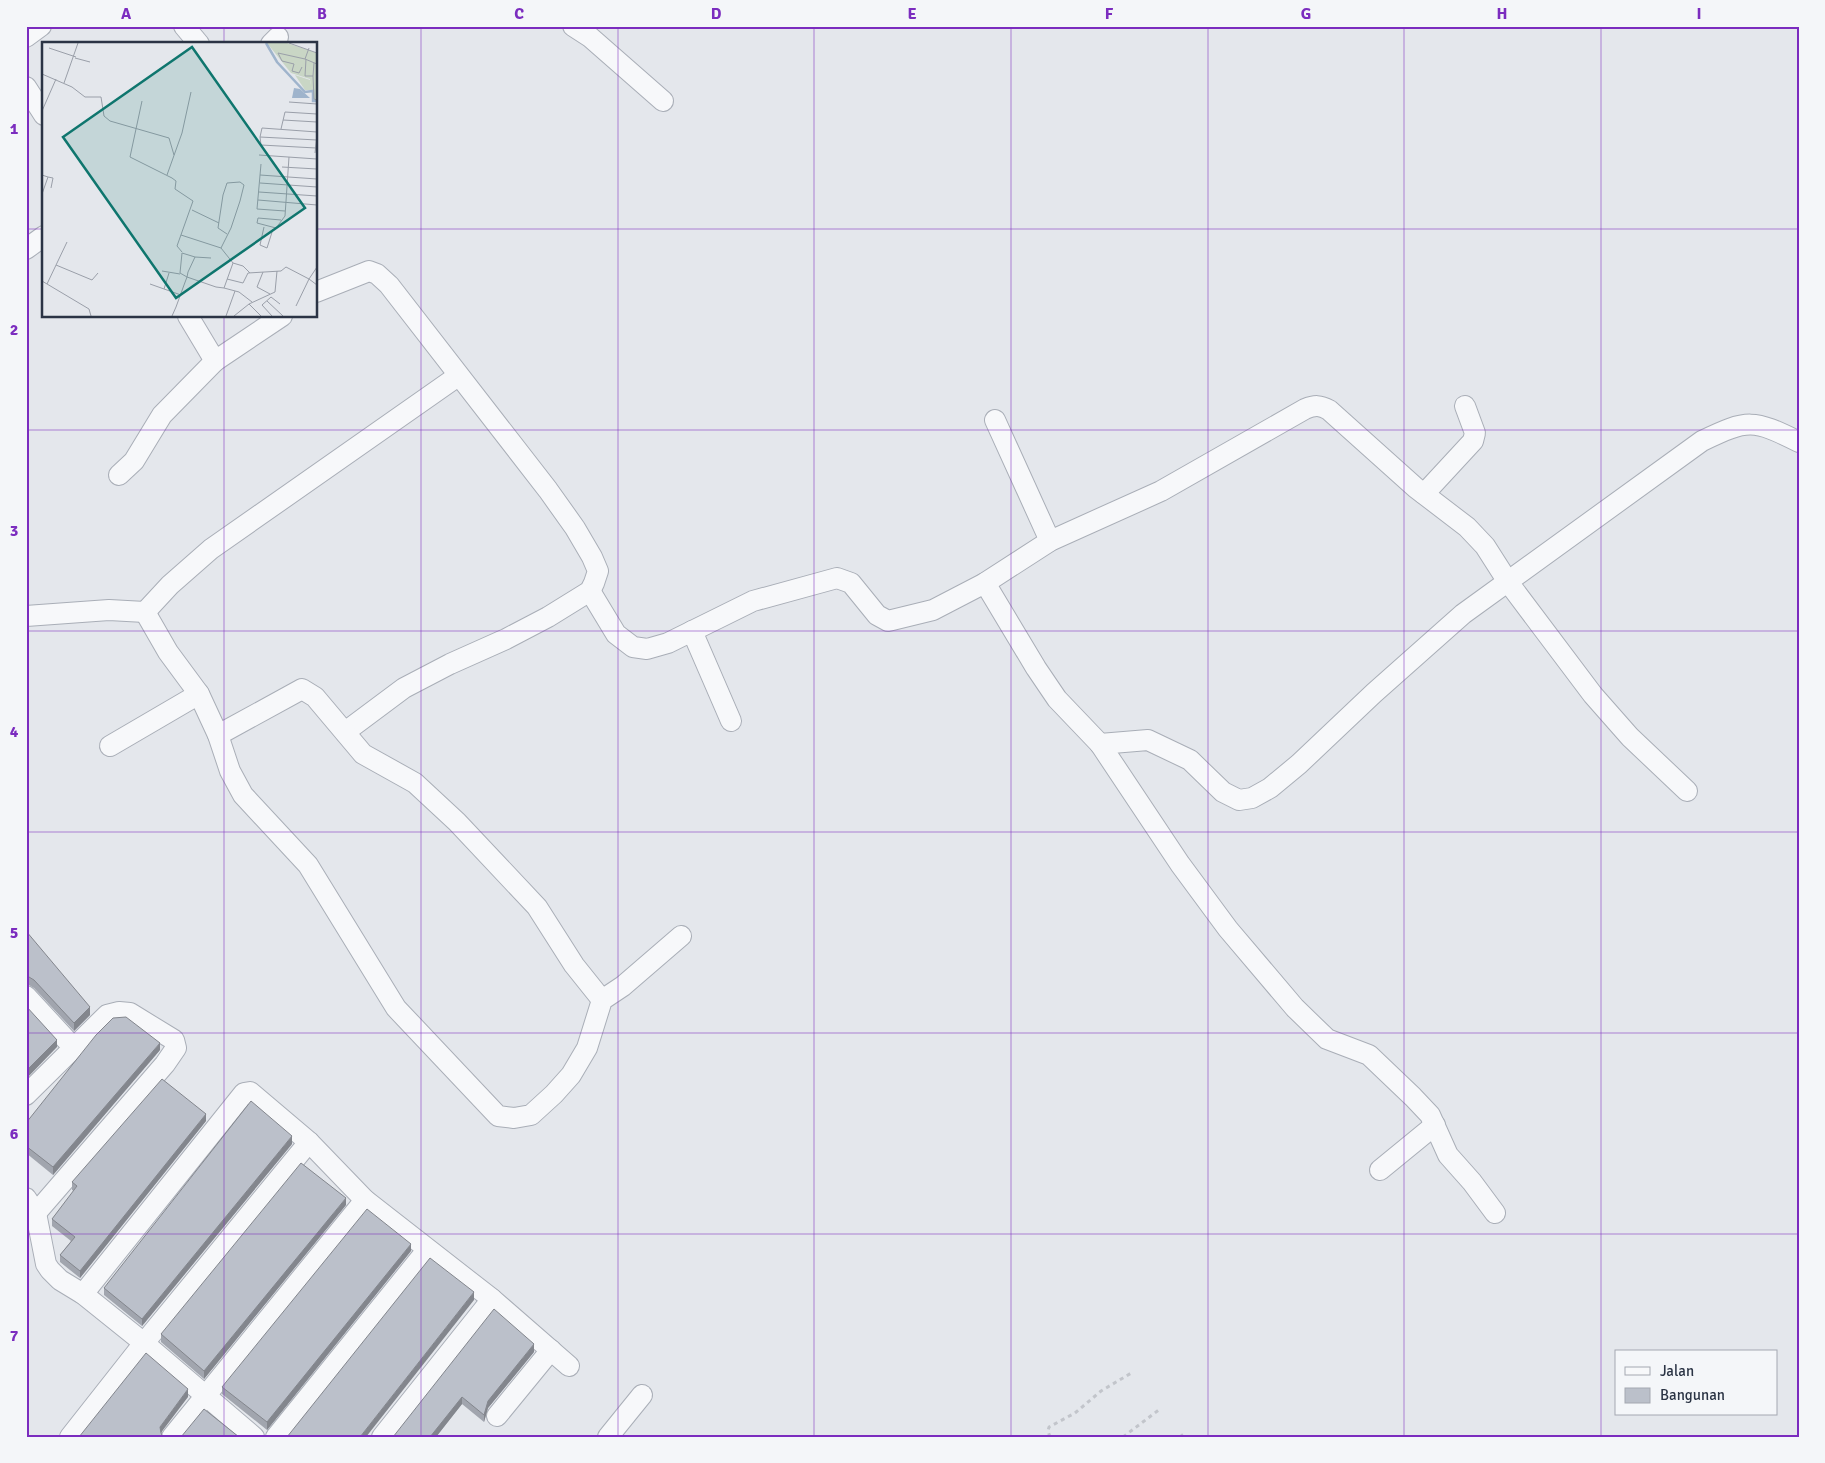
<svg xmlns="http://www.w3.org/2000/svg" width="1825" height="1463" font-family="Signika,sans-serif">
<style>
.lines{fill:none;stroke-linecap:round;stroke-linejoin:round}
.minor-casing{stroke:#a9aeb7;stroke-width:22}
.path{stroke:#c2c5cb;stroke-width:3;stroke-dasharray:4 4;stroke-linecap:butt}
.minor{stroke:#f7f8fa;stroke-width:20}
.wall{fill:#a1a5ae}
.shaded-wall{fill:#83868d}
.building{fill:#bbc0ca;stroke:#83868d}
.grid{fill:none;stroke:#7b2cbf;stroke-width:1;stroke-opacity:0.55}
.inset-river{fill:none;stroke:#9fb4cc;stroke-width:2.5}
.inset-road{fill:none;stroke:#9a9fa9;stroke-width:1}
.view{fill:#0f766e;fill-opacity:0.15;stroke:#0f766e;stroke-width:2.5}
.inset-edge{fill:none;stroke:#2b3445;stroke-width:2.5}
.neatline{fill:none;stroke:#7b2cbf;stroke-width:2}
.grid-label{font-size:16px;text-anchor:middle;font-weight:bold;fill:#7b2cbf}
</style>
<rect width="100%" height="100%" fill="#e4e7ec"/>
<g class="lines">
<g class="minor-casing">
<g id="minor">
<path d="M184 26 199 44"/>
<path d="M573 26 590 37 663 101"/>
<path d="M26 37 41 26"/>
<path d="M271 44 278 37"/>
<path d="M26 87 44 115"/>
<path d="M26 249 44 236"/>
<path d="M316 292 369 271 377 274 389 285 548 490 575 528 592 557 598 571 594 583 590 591 548 617 506 639 450 664 404 688 345 732"/>
<path d="M188 316 215 361 282 316"/>
<path d="M995 420 1050 541"/>
<path d="M119 475 134 461 162 415 215 361"/>
<path d="M1424 494 1473 441 1475 433 1465 406"/>
<path d="M985 583 1036 668 1057 699 1100 744 1180 864 1228 929 1295 1008 1327 1039 1369 1055 1413 1097 1430 1115 1448 1155 1472 1182 1495 1213"/>
<path d="M590 591 616 634 633 647 647 649 668 643 753 601 837 578 851 583 877 615 888 621 933 610 985 583 1050 541 1161 491 1305 409C1315 405 1320 405 1329 410L1416 488 1467 527 1485 546 1508 582 1593 695 1630 737 1687 791"/>
<path d="M145 612 168 652 199 694 218 735 230 771 243 795 308 865 396 1008 498 1116 514 1118 531 1115 554 1094 571 1075 587 1048 602 1000 623 986 681 936"/>
<path d="M145 612 170 585 211 549 458 376"/>
<path d="M26 616 109 610 145 612"/>
<path d="M692 631 731 721"/>
<path d="M218 735 302 689 315 697 363 754 415 783 457 822 537 907 574 965 602 1000"/>
<path d="M1100 744 1148 740 1190 760 1223 792 1239 800 1252 798 1270 788 1299 764 1374 693 1463 614 1702 441C1748 419 1753 419 1799 442"/>
<path d="M110 746 199 694"/>
<path d="M26 996 73 1047"/>
<path d="M26 1095 107 1015 119 1012 130 1013 174 1040 176 1048 165 1064 36 1213"/>
<path d="M1380 1170 1435 1125"/>
<path d="M26 1198 36 1213 46 1264 50 1270 60 1280 83 1294 144 1343 254 1437"/>
<path d="M83 1294 244 1093 250 1092 309 1142 365 1200 492 1299 569 1366"/>
<path d="M497 1416 551 1350"/>
<path d="M70 1437 144 1343 309 1142"/>
<path d="M172 1437 365 1200"/>
<path d="M276 1437 427 1250"/>
<path d="M382 1437 492 1299"/>
<path d="M608 1437 642 1395"/>
</g>
</g>
<g class="path">
<path d="M1050 1437 1048 1431 1049 1427 1075 1413 1101 1391 1133 1372"/>
<path d="M1123 1437 1160 1409"/>
<path d="M1180 1437 1185 1433"/>
</g>
<use href="#minor" class="minor"/>
</g>
<g class="wall">
<path d="M26 931 90 1015 74 1031 34 988 29 985 26 984Z"/>
<path d="M160 1050 53 1175 26 1153V1123Z"/>
<path d="M206 1121 80 1278 60 1262V1255L71 1241 52 1226V1219L74 1191 72 1190V1182Z"/>
<path d="M292 1144 142 1326 104 1295V1288Z"/>
<path d="M346 1205 204 1379 161 1342V1334Z"/>
<path d="M411 1251 267 1430 222 1394V1387Z"/>
<path d="M534 1352 488 1408 484 1422 462 1404 436 1437H393Z"/>
</g>
<g class="shaded-wall">
<path d="M90 1007V1015L74 1031V1023Z"/>
<path d="M57 1040V1047L26 1079V1071Z"/>
<path d="M160 1043V1050L53 1175V1167Z"/>
<path d="M206 1114V1121L80 1278V1271Z"/>
<path d="M292 1136V1144L142 1326V1319Z"/>
<path d="M346 1198V1205L204 1379V1371Z"/>
<path d="M411 1244V1251L267 1430V1422Z"/>
<path d="M474 1292V1300L366 1437H360Z"/>
<path d="M534 1344V1352L488 1408 484 1422V1415L488 1401Z"/>
<path d="M188 1389V1397L163 1430 160 1435V1427L163 1423Z"/>
<path d="M462 1397V1404L436 1437H430Z"/>
</g>
<g class="building">
<path d="M26 931 90 1007 74 1023 34 980 29 977H26Z"/>
<path d="M26 1006 57 1040 26 1071Z"/>
<path d="M126 1017 160 1043 53 1167 26 1146V1123L96 1035 113 1018Z"/>
<path d="M162 1079 206 1114 80 1271 60 1255 75 1237 52 1219 77 1186 72 1182Z"/>
<path d="M251 1101 292 1136 142 1319 104 1288Z"/>
<path d="M301 1163 346 1198 204 1371 161 1334Z"/>
<path d="M367 1209 411 1244 267 1422 222 1387Z"/>
<path d="M430 1258 474 1292 360 1437H287Z"/>
<path d="M494 1309 534 1344 488 1401 484 1415 462 1397 430 1437H393Z"/>
<path d="M146 1353 188 1389 163 1423 160 1427 161 1433 163 1437H79Z"/>
<path d="M204 1409 239 1437H181Z"/>
</g>
<path class="grid" d="M224 26V44M421 26V1437M618 26V1437M814 26V1437M1011 26V1437M1208 26V1437M1404 26V1437M1601 26V1437M26 229H44M316 229H1799M224 316V1437M26 430H1799M26 631H1799M26 832H1799M26 1033H1799M26 1234H1799"/>
<g transform="translate(42 42)">
<rect width="275" height="275" fill="#e4e7ec"/>
<path d="M225 1H245L275 11V58H271L268 37 249 31Z" fill="#c9d6c5"/>
<path d="M253 33 268 38 270 48H263Z" fill="#c9d6c5"/>
<path d="M252 46 258 47 268 56H250Z" fill="#9fb4cc"/>
<path class="inset-river" d="M224 1 235 20 263 50 271 49V59H275"/>
<path class="inset-road" d="M247 1 275 11M7 6 34 15M267 6 263 17 275 22M33 16 48 20M264 17 263 34H271L272 21M260 25 257 31 250 29 252 22 240 19 236 11 263 17M0 32 30 45 43 55H59L62 74 68 79 127 96 132 113M271 34 272 57 275 58M22 41 36 1M100 59 88 115 130 136 134 139 133 147 151 159 135 204 140 210M247 60 275 62M0 69 14 37M241 78 275 80M239 87 243 70 275 72M218 95 275 98M274 106 219 103 218 95 220 86 275 90M273 111 275 93M217 113 275 117M219 122 215 167 243 169M240 125 275 127M0 133 6 135 0 152M125 133 140 91 149 50M218 133 275 137M6 135 11 136 9 146M218 141 275 145M217 150 275 154M216 158 275 163M150 168 177 181M239 178 216 176 215 181 234 186 243 174 247 115M222 185 218 203 225 206 231 187M179 206 189 186 198 159 202 143 198 140 185 141 181 153 176 186 185 192M153 215 169 216M191 221 201 224 208 231M14 223 50 238 56 231M120 229 138 232M221 230 215 245 228 252M185 237 201 241 206 231 239 229 244 225 267 237 275 225M0 239 47 267 49 274M5 242 25 200M108 242 139 253M182 246 197 250 210 260M122 247 127 231M225 259 241 274M207 262 219 274M254 264 267 237 275 243M130 274 134 265 142 243 145 235 146 230 153 215 140 211 138 231 145 235 174 245 182 246 191 221 179 206 139 193M184 274 193 249M192 274 207 262 233 250 235 229M230 274 220 263 229 255 238 262"/>
<path class="view" d="M150 5 263 166 134 256 21 95Z"/>
<rect width="275" height="275" class="inset-edge"/>
</g>
<rect width="1825" height="1463" fill="none" stroke="#f4f6f9" stroke-width="55"/>
<rect x="1615" y="1350" width="162" height="65" fill="#f4f6f9" stroke="#a4a8b1"/>
<rect x="1625" y="1367" width="25" height="8" fill="#f7f8fa" stroke="#a4a8b1"/>
<text x="1660" y="1376" font-size="15" fill="#2b3445">Jalan</text>
<rect x="1625" y="1388" width="25" height="15" fill="#bbc0ca" stroke="#a4a8b1"/>
<text x="1660" y="1400" font-size="15" fill="#2b3445">Bangunan</text>
<rect x="28" y="28" width="1770" height="1408" class="neatline"/>
<g class="grid-label">
<text x="126" y="19">A</text>
<text x="322" y="19">B</text>
<text x="519" y="19">C</text>
<text x="716" y="19">D</text>
<text x="912" y="19">E</text>
<text x="1109" y="19">F</text>
<text x="1306" y="19">G</text>
<text x="1502" y="19">H</text>
<text x="1699" y="19">I</text>
<text x="14" y="134">1</text>
<text x="14" y="335">2</text>
<text x="14" y="536">3</text>
<text x="14" y="737">4</text>
<text x="14" y="938">5</text>
<text x="14" y="1139">6</text>
<text x="14" y="1341">7</text>
</g>
</svg>
